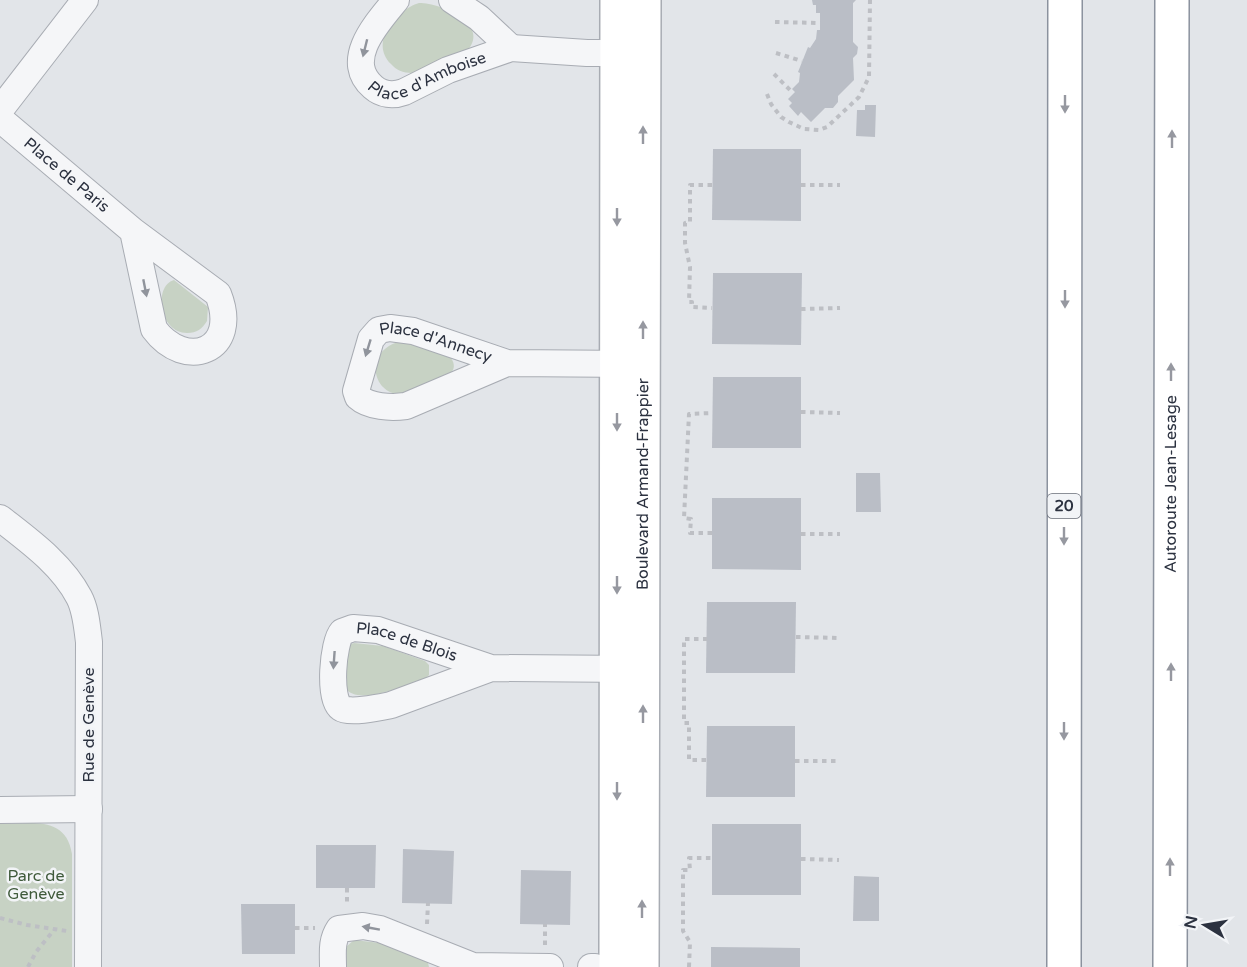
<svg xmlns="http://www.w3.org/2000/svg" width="1247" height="967" font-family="'Varela Round',sans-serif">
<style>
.green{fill:#c7d2c4}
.building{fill:#babec6}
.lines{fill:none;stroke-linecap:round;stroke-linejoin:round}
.street-casing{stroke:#a8acb3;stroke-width:28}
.secondary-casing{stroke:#a8acb3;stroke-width:36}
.highway-casing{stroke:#8b929e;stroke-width:36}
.path{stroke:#bdbfc4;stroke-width:4;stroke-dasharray:4.5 4.5;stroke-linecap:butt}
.street{stroke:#f5f6f8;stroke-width:26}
.secondary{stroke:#fff;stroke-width:33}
.highway{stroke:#fff;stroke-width:33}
.oneway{fill:#90949c}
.oneway2{fill:#9698a0}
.labels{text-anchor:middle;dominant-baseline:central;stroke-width:5;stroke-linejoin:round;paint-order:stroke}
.shield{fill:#f2f4f7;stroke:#676c77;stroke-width:1.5}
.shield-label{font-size:15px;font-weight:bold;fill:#2c3240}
.street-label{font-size:16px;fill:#2c3240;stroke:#f2f4f7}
.park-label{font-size:16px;fill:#3f5a3b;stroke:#f2f4f7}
</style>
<rect width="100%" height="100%" fill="#e2e5e9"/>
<g class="green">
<path d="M419 3C442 3 494 26 465 53 450 59 427 73 412 73 403 73 396 70 391 64 369 42 396 10 419 3Z"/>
<path d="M174 280 208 307 207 321C202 329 197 333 187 333 159 333 153 286 174 280Z"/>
<path d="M402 341 451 358C455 364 455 369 450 374 439 379 413 393 403 394 373 397 361 350 402 341Z"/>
<path d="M354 643 383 646 425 661 429 665V675L426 678C409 684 356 708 345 687L346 651 349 645Z"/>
<path d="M0 824C30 824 66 815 72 854V967H0Z"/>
<path d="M354 940 380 943 427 959 429 967H345L346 947Z"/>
</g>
<g class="building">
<path d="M812 0H856L853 3V42L858 47 857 54 853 58 854 80 838 96V102L833 108H825L811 122 801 112 798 116 789 106 792 103 788 99 795 92 792 89 799 82 800 73 798 72 808 47 810 48 816 39 817 30H820V13H816V5H813Z"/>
<path d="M865 105H876L875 137 856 136 857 110H865Z"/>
<path d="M713 149H801V221L712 220Z"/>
<path d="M713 273H802L801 345 712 344Z"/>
<path d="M713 377H801V448H712Z"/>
<path d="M856 473H880L881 512H856Z"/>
<path d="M712 498H801V570L712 569Z"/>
<path d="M707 602H796L795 673H706Z"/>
<path d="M707 726H795V797H706Z"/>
<rect x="712" y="824" width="89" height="71"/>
<path d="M316 845H376L375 888H316Z"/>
<path d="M403 849 454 851 452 904 402 903Z"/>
<path d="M521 870 571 871 570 925 520 924Z"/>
<path d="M854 876 879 877V921H853Z"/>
<path d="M241 904H295V954H242Z"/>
<path d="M711 947 800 948V967H711Z"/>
</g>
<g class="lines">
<g class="street-casing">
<g id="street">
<path id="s1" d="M396 0C378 22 342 60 373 87 382 95 393 96 404 92L448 70 511 48 587 53H635"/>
<path d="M452 0 479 18 511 48"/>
<path d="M0 110 85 0"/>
<path id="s2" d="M0 119 133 231 218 294C241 352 185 371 154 329L133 231"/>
<path id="s3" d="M507 363 406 406C391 408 369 407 358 397L356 391 371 339 379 330 390 328 413 331 507 363 635 364"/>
<path d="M0 518C28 540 62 564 79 597 86 610 87 627 89 642L88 967"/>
<path id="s4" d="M491 668 391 705C381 707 349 714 341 708 328 699 333 642 342 632L353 628 378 630 491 668 635 669"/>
<path d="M0 810 89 809"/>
<path d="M333 967C333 953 331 941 339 929L363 926 380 929 473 966 550 967"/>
<path d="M591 967H595"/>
</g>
</g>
<g class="secondary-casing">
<g id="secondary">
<path d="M616 967 617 0"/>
<path id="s5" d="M642 967 644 0"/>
</g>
</g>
<g class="highway-casing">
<g id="highway">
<path d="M1064 967 1065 0"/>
<path id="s6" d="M1170 967 1172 0"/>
</g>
</g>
<g class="path">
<path d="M775 22 820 23"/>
<path d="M776 53 802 61"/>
<path d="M774 74 793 93"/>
<path d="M767 94 771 104 781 117 789 122 804 129 819 130 827 127 859 97 869 77 870 0"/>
<path d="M712 185H690V222L685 223V243L690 267 689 302H692V307L712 308"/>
<path d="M801 185H840"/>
<path d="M801 309 840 308"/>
<path d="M801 412 840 413"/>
<path d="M712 533H690L691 519 684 518 689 414 712 413"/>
<path d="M801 534H840"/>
<path d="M796 637 840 638"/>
<path d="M706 760H689V723H684V639H707"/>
<path d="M795 761H839"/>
<path d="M801 859 839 860"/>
<path d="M347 888V905"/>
<path d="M0 918 27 925 67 931"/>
<path d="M427 924 428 903"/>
<path d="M295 928H315"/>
<path d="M545 945V924"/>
<path d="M28 967 36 952 54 930"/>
<path d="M689 967 690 942 683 931V870H690L689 858H712"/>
</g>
<use href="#street" class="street"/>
<use href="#secondary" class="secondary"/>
<use href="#highway" class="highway"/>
</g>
<defs><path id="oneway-solid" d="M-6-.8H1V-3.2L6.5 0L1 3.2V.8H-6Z" transform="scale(1.5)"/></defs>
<g class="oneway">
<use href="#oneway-solid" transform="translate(365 48) rotate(104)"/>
<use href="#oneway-solid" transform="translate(145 288) rotate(79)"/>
<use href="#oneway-solid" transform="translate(368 348) rotate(107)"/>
<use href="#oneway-solid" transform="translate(334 660) rotate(94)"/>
<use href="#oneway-solid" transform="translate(371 928) rotate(-170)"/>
</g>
<g class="oneway2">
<use href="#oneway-solid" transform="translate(1065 104) rotate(90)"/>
<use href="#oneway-solid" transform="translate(643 135) rotate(-90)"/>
<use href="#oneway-solid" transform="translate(1172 139) rotate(-90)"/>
<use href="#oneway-solid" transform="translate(617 217) rotate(90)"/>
<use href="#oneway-solid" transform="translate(1065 299) rotate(90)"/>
<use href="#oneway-solid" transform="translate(643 330) rotate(-90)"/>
<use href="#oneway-solid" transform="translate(1171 372) rotate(-90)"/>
<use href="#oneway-solid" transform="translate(617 422) rotate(90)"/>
<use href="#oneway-solid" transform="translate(1064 536) rotate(90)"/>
<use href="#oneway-solid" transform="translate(617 585) rotate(90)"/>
<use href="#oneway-solid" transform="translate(1171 672) rotate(-90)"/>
<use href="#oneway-solid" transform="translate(643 714) rotate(-90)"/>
<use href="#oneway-solid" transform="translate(1064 731) rotate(90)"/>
<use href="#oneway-solid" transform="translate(617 791) rotate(90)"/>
<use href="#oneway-solid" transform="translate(1170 867) rotate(-90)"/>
<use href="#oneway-solid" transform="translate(642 909) rotate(-90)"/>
</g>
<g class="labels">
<rect class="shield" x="1047.5" y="494" width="33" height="24" rx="4.5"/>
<g class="shield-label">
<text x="1064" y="506">20</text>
</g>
<g class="street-label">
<text stroke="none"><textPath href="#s1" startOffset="160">Place d'Amboise</textPath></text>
<text stroke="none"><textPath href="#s2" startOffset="87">Place de Paris</textPath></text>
<text stroke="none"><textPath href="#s3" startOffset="291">Place d'Annecy</textPath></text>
<text stroke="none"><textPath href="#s6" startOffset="483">Autoroute Jean-Lesage</textPath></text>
<text stroke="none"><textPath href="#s5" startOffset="483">Boulevard Armand-Frappier</textPath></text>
<text stroke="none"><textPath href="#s4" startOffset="304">Place de Blois</textPath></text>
<text transform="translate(89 725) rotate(-90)">Rue de Genève</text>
</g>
<g class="park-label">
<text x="36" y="876">Parc de<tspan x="36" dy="18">Genève</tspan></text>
</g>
</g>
<g transform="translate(1205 925) rotate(281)" stroke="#f2f4f7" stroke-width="4.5" paint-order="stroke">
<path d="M0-4.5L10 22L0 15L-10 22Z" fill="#2c3240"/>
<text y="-9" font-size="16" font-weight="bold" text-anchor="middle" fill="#2c3240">N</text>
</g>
</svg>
